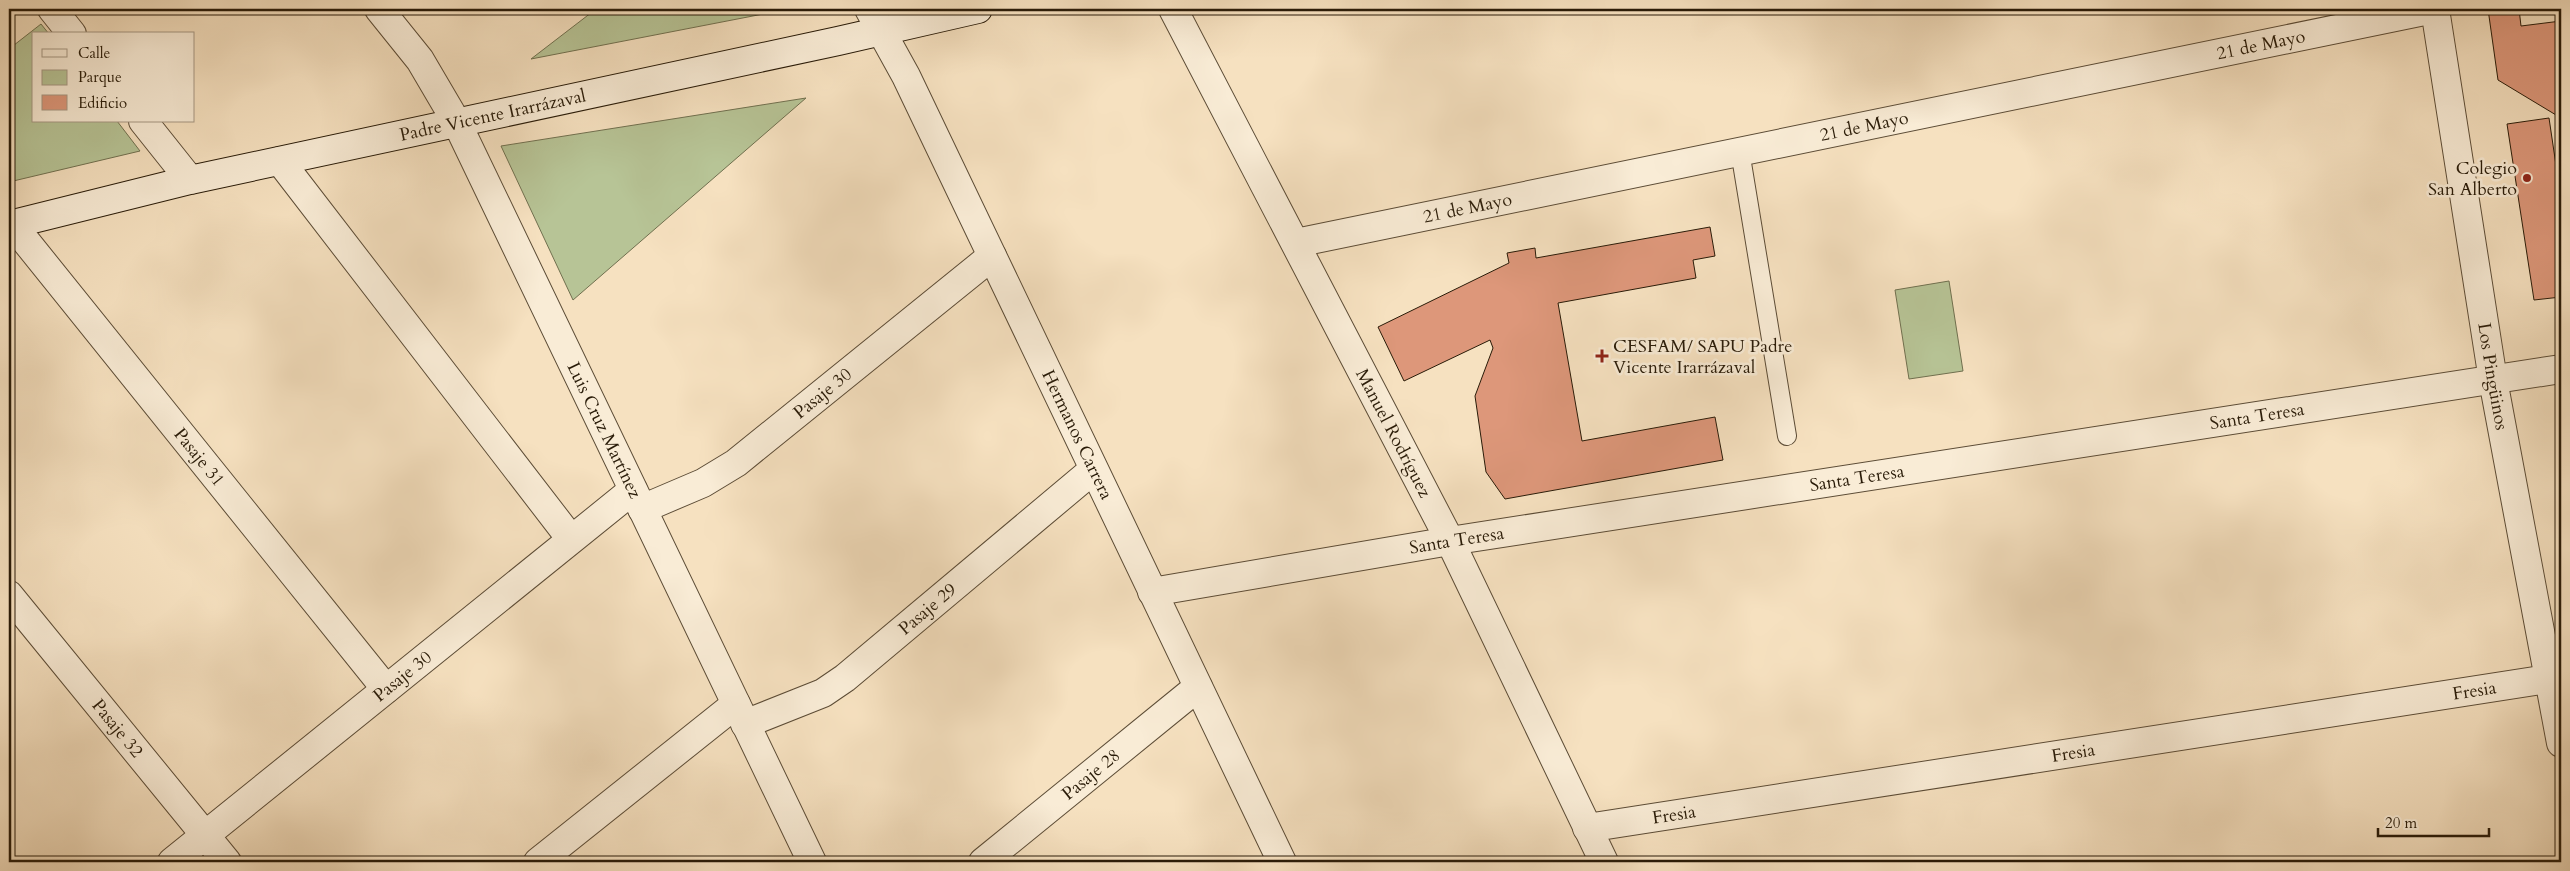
<svg xmlns="http://www.w3.org/2000/svg" width="2570" height="871" font-family="Cardo,serif">
<style>
.green{fill:#b7c496;stroke:#70704f}
.building{fill:#dd977a;stroke:#291b08}
.lines{fill:none;stroke-linecap:round;stroke-linejoin:round}
.lane-casing{stroke:#5c4c36;stroke-width:20}
.street-casing{stroke:#5c4c36;stroke-width:30}
.secondary-casing{stroke:#291b08;stroke-width:30}
.lane{stroke:#f9ecd6;stroke-width:18}
.street{stroke:#f9ecd6;stroke-width:28}
.secondary{stroke:#f9ecd6;stroke-width:28}
.poi-dot{fill:#8f2418;stroke:#f9ecd6;stroke-width:2}
.labels{text-anchor:middle;dominant-baseline:central;stroke-width:5;stroke-linejoin:round;paint-order:stroke}
.street-label{font-size:18px;fill:#291b08;stroke:#f9ecd6}
.poi-label{font-size:18px;fill:#291b08;stroke:#f9ecd6;text-anchor:end}
</style>
<rect width="100%" height="100%" fill="#f6e1c0"/>
<filter id="stains"><feTurbulence type="fractalNoise" baseFrequency=".004" numOctaves="4"/><feColorMatrix values="0 0 0 0 .2 0 0 0 0 .09 0 0 0 0 .02 0 0 0 .5 -.17"/></filter>
<radialGradient id="worn" r=".72"><stop offset=".6" stop-color="#630" stop-opacity="0"/><stop offset="1" stop-color="#630" stop-opacity=".3"/></radialGradient>
<g class="green">
<path d="M596 9H789L531 59Z"/>
<path d="M41 24 49 34H34V121H117L140 151 9 182V49Z"/>
<path d="M806 98 573 300 501 146Z"/>
<path d="M1949 281 1963 371 1909 379 1895 290Z"/>
</g>
<g class="building">
<path d="M2488 9H2519L2521 26 2561 21V118L2498 80Z"/>
<path d="M2549 118 2561 199V297L2534 300 2507 124Z"/>
<path d="M1710 227 1715 256 1693 260 1696 278 1558 303 1582 441 1715 417 1723 460 1505 499 1486 472 1475 396 1493 348 1490 340 1404 381 1378 327 1509 263 1507 253 1535 248 1536 258Z"/>
</g>
<g class="lines">
<g class="lane-casing">
<path id="lane" d="M1740 151 1787 436"/>
</g>
<g class="street-casing">
<g id="street">
<path d="M52 9 72 34"/>
<path id="s1" d="M379 9 420 60 457 123 812 862"/>
<path id="s2" d="M869 9 906 76 1282 862"/>
<path id="s3" d="M1173 9 1450 541 1604 862"/>
<path id="s4" d="M2435 9 2493 380 2561 743"/>
<path d="M143 121 190 180"/>
<path d="M280 161 571 539"/>
<path id="s5" d="M12 224 386 689"/>
<path id="s6" d="M1296 243 2434 9"/>
<path id="s7" d="M642 509 703 483 736 463 992 256"/>
<path id="s8" d="M1152 592 1450 541 2561 369"/>
<path id="s9" d="M9 595 227 862"/>
<path id="s10" d="M745 724 823 693 845 678 1093 470"/>
<path id="s11" d="M1587 828 2561 677"/>
<path id="s12" d="M172 862 633 490"/>
<path d="M538 862 736 704"/>
<path id="s13" d="M983 862 1198 687"/>
</g>
</g>
<g class="secondary-casing">
<g id="secondary">
<path id="s14" d="M9 225 190 180 838 41 978 9"/>
</g>
</g>
<use href="#lane" class="lane"/>
<use href="#street" class="street"/>
<use href="#secondary" class="secondary"/>
</g>
<g class="poi-dot">
<circle cx="2527" cy="178" r="5"/>
<path d="M1599.5 348.5h5v5h5v5h-5v5h-5v-5h-5v-5h5z"/>
</g>
<g class="labels">
<g class="street-label">
<text stroke="none"><textPath href="#s6" startOffset="985">21 de Mayo</textPath></text>
<text stroke="none"><textPath href="#s14" startOffset="496">Padre Vicente Irarrázaval</textPath></text>
<text stroke="none"><textPath href="#s6" startOffset="580">21 de Mayo</textPath></text>
<text stroke="none"><textPath href="#s6" startOffset="175">21 de Mayo</textPath></text>
<text stroke="none"><textPath href="#s4" startOffset="372">Los Pingüinos</textPath></text>
<text stroke="none"><textPath href="#s7" startOffset="216">Pasaje 30</textPath></text>
<text stroke="none"><textPath href="#s8" startOffset="1119">Santa Teresa</textPath></text>
<text stroke="none"><textPath href="#s1" startOffset="479">Luis Cruz Martínez</textPath></text>
<text stroke="none"><textPath href="#s3" startOffset="478">Manuel Rodríguez</textPath></text>
<text stroke="none"><textPath href="#s2" startOffset="474">Hermanos Carrera</textPath></text>
<text stroke="none"><textPath href="#s5" startOffset="299">Pasaje 31</textPath></text>
<text stroke="none"><textPath href="#s8" startOffset="714">Santa Teresa</textPath></text>
<text stroke="none"><textPath href="#s8" startOffset="309">Santa Teresa</textPath></text>
<text stroke="none"><textPath href="#s10" startOffset="218">Pasaje 29</textPath></text>
<text stroke="none"><textPath href="#s12" startOffset="296">Pasaje 30</textPath></text>
<text stroke="none"><textPath href="#s11" startOffset="898">Fresia</textPath></text>
<text stroke="none"><textPath href="#s9" startOffset="172">Pasaje 32</textPath></text>
<text stroke="none"><textPath href="#s11" startOffset="492">Fresia</textPath></text>
<text stroke="none"><textPath href="#s13" startOffset="139">Pasaje 28</textPath></text>
<text stroke="none"><textPath href="#s11" startOffset="88">Fresia</textPath></text>
</g>
<g class="poi-label">
<text x="2517" y="168">Colegio<tspan x="2517" dy="21">San Alberto</tspan></text>
<text x="1613" y="346" text-anchor="start">CESFAM/ SAPU Padre<tspan x="1613" dy="21">Vicente Irarrázaval</tspan></text>
</g>
</g>
<rect width="2570" height="871" fill="none" stroke="#f6e1c0" stroke-width="30"/>
<rect x="10" y="10" width="2550" height="851" fill="none" stroke="#291b08" stroke-width="2.5"/>
<rect x="15" y="15" width="2540" height="841" fill="none" stroke="#291b08"/>
<rect x="32" y="32" width="162" height="90" fill="#f9ecd6" stroke="#a69884"/>
<rect x="42" y="49" width="25" height="8" fill="#f9ecd6" stroke="#a69884"/>
<text x="78" y="58" font-size="15" fill="#291b08">Calle</text>
<rect x="42" y="70" width="25" height="15" fill="#b7c496" stroke="#a69884"/>
<text x="78" y="82" font-size="15" fill="#291b08">Parque</text>
<rect x="42" y="95" width="25" height="15" fill="#dd977a" stroke="#a69884"/>
<text x="78" y="108" font-size="15" fill="#291b08">Edificio</text>
<path d="M2378 828v8h111v-8" fill="none" stroke="#291b08" stroke-width="2.5"/>
<text x="2385" y="828" font-size="15" fill="#291b08" stroke="#f9ecd6" stroke-width="4" paint-order="stroke">20 m</text>
<rect width="100%" height="100%" filter="url(#stains)"/>
<rect width="100%" height="100%" fill="url(#worn)"/>
</svg>
